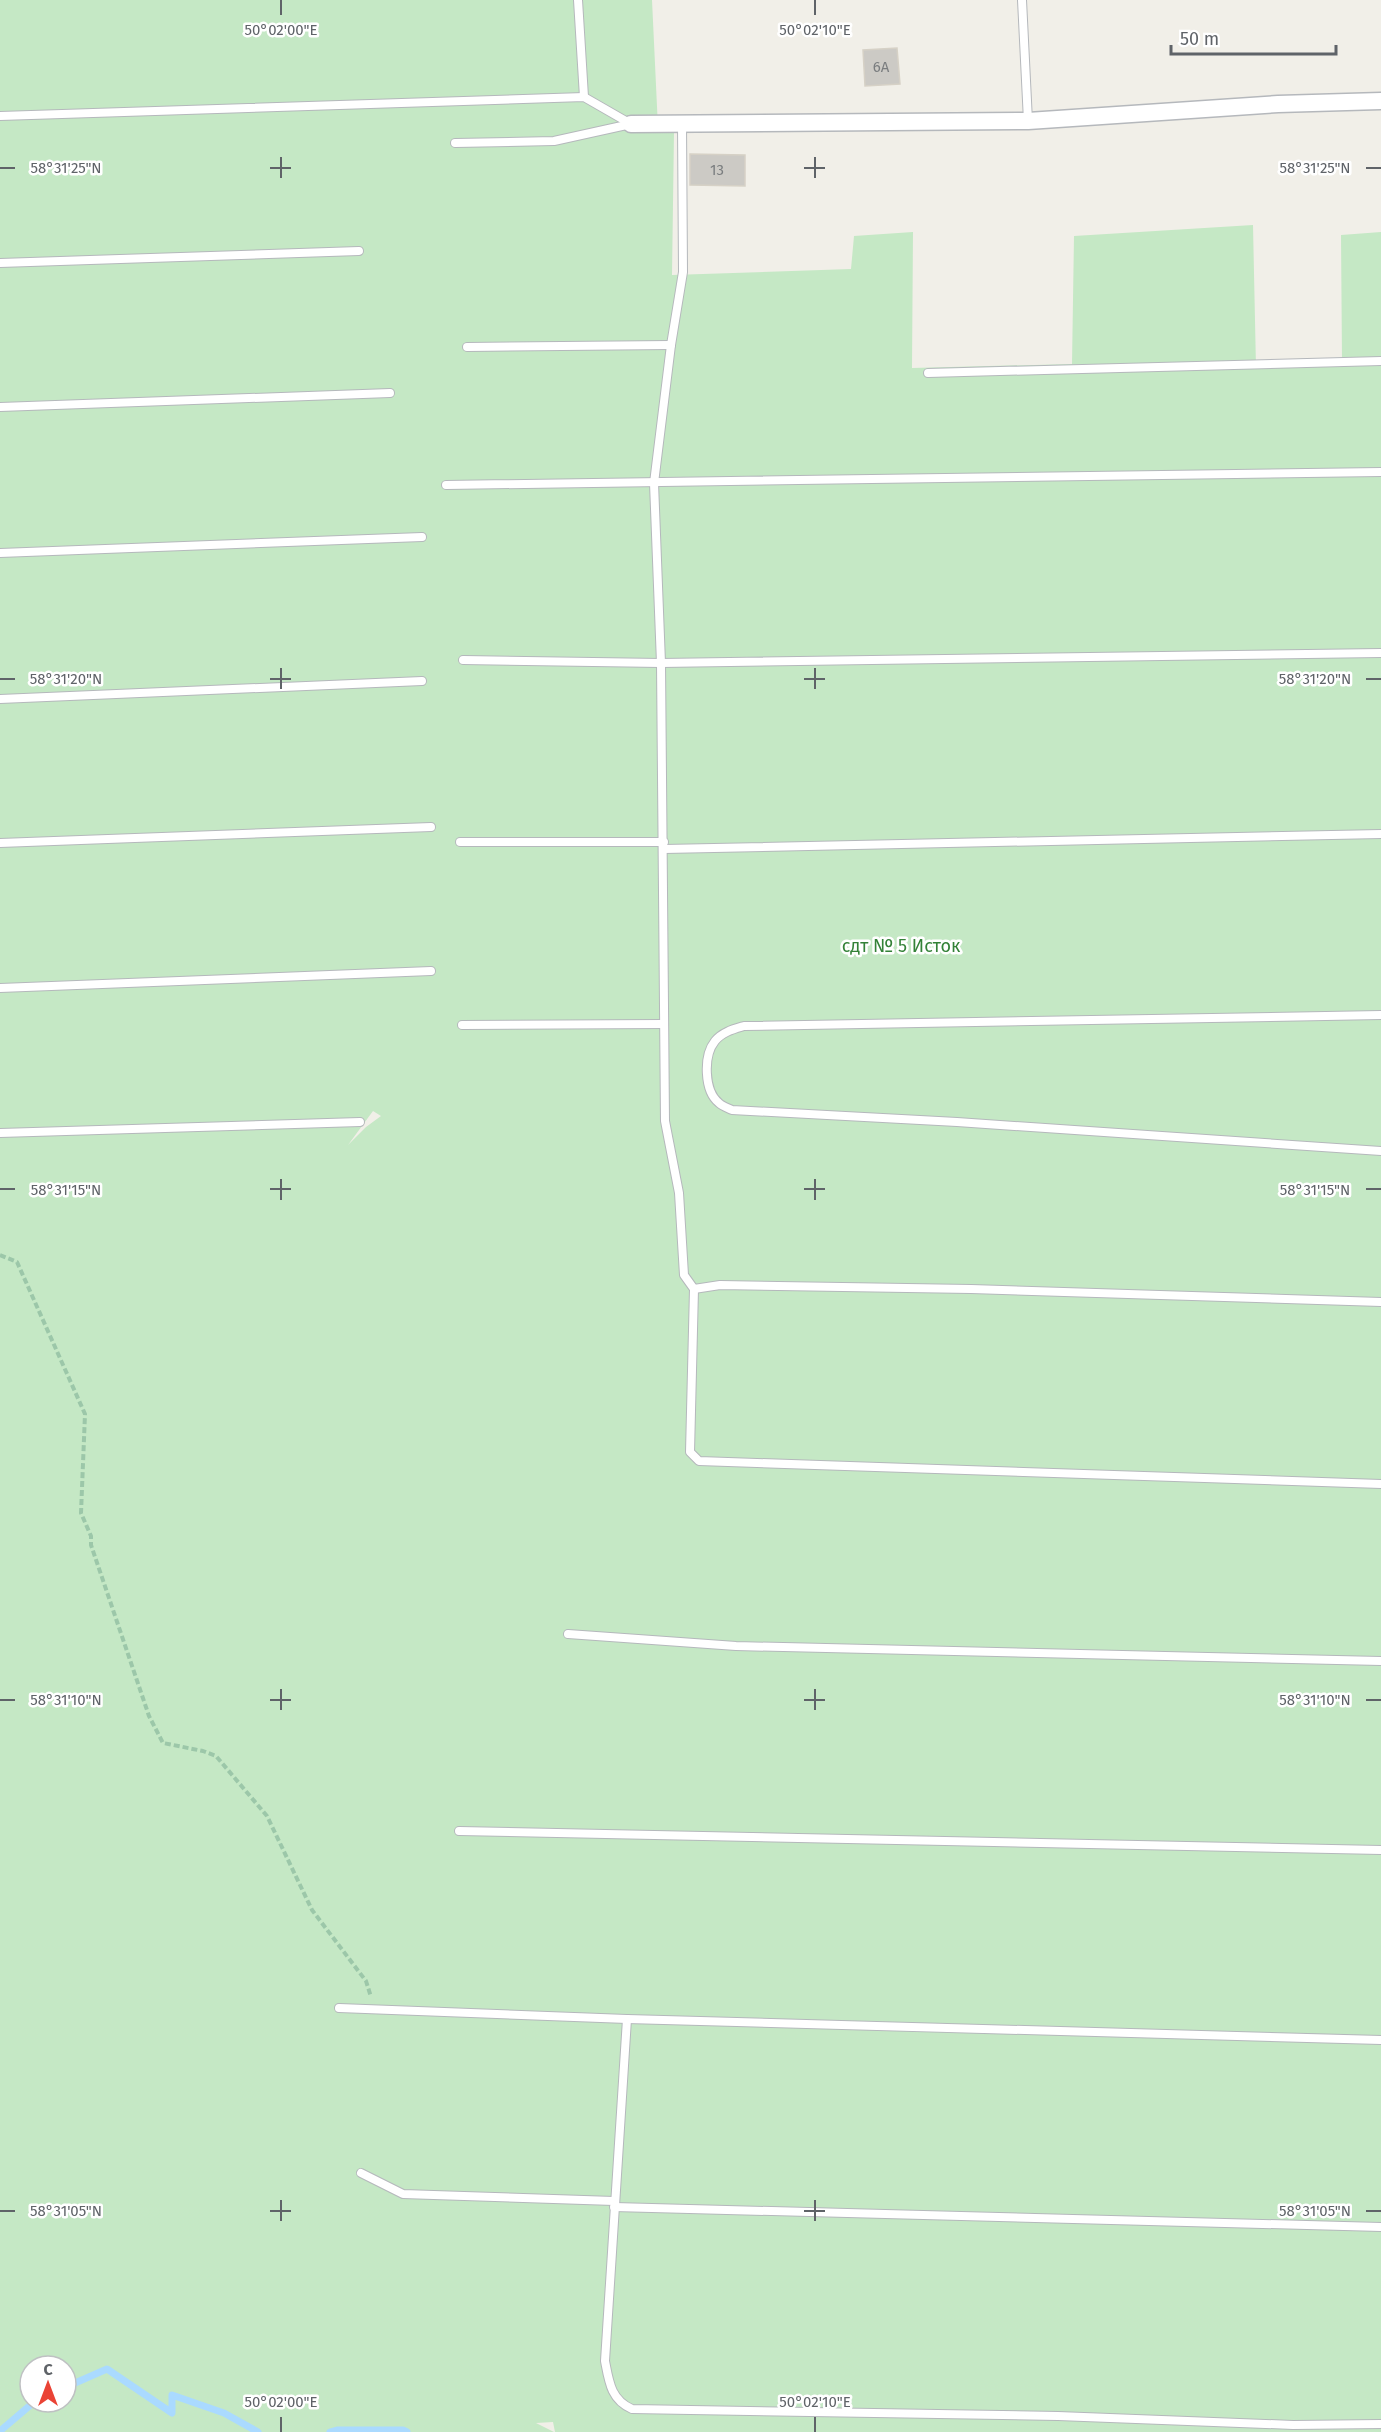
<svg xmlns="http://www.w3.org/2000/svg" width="1381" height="2432" font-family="'Fira Sans',sans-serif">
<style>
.green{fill:#c5e8c5;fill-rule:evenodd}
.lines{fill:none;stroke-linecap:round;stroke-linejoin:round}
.stream{stroke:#aadaff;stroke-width:7}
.building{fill:#cccac5;stroke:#d6d1c6;stroke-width:1.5}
.service-casing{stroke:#b5b8bc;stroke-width:10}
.minor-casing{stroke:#b5b8bc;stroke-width:19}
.path{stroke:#9cc7a9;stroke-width:4;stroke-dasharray:6 3;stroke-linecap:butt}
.service{stroke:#fff;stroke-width:8}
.minor{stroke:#fff;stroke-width:16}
.ticks{fill:none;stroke:#5f6368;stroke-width:2}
.labels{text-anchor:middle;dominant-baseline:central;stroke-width:5;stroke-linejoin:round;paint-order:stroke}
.number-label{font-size:15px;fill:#7a7d7f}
.park-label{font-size:18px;fill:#348238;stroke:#fff}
.ticks-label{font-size:15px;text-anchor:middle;fill:#5f6368;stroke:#fff;stroke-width:5;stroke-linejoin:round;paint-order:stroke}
</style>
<rect width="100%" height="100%" fill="#f1efe8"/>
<path class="green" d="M0 0H652L658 128 674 132 672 275 851 269 854 236 913 232 912 368 1072 364 1074 236 1253 225 1256 368 1342 360 1341 235 1381 232V2432H555L553 2422 536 2423 554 2432H0ZM373 1111 381 1116 366 1127 348 1145ZM30 2366H66V2402H30Z"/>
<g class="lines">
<g class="stream">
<path d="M66 2387 107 2369 172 2413V2395L224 2413 258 2432"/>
<path d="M0 2431 34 2402"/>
<path d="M330 2432 337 2430H403L407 2432"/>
</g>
</g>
<g class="building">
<path d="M897 48 900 84 865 86 863 50Z"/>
<path d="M690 154 745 155V186L690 185Z"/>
</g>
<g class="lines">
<g class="service-casing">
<g id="service">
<path d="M578 0 584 97"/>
<path d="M1022 0 1028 121"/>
<path d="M0 116 584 97 631 124"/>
<path d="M682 124 683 272 671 345 654 483 661 663 665 1121 679 1193 684 1275 694 1289 690 1452 699 1461 1381 1484"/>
<path d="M455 143 554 141 631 124"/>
<path d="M0 263 359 251"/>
<path d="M467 347 671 345"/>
<path d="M928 373 1381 361"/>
<path d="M0 407 390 393"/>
<path d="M446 485 1381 472"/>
<path d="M0 553 422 537"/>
<path d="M463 660 661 663 1381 653"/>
<path d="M0 699 422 681"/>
<path d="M460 842H664"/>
<path d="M0 843 431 827"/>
<path d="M664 849 1381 834"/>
<path d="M0 988 431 971"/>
<path d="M1381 1015 744 1026C734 1029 722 1032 715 1041 703 1056 704 1091 719 1103 722 1106 728 1108 732 1110L957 1122 1381 1151"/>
<path d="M462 1025 664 1024"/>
<path d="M0 1133 360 1122"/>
<path d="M694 1289 720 1285 971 1289 1381 1302"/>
<path d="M568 1634 736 1646 1381 1661"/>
<path d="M459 1831 1381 1850"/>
<path d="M339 2008 627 2019 1381 2040"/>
<path d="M627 2019 605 2361C609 2382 611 2400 632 2409L1058 2416 1293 2425 1381 2424"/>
<path d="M361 2173 403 2194 614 2201"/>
<path d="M614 2207 1381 2227"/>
</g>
</g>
<g class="minor-casing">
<path id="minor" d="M631 124 1028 121 1278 104 1381 101"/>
</g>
<path class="path" d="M0 1255 17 1262 85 1414 81 1513 91 1536V1545L149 1716 163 1743 203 1751 216 1756 267 1816 312 1910 366 1981 371 1997"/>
<use href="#service" class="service"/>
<use href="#minor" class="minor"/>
</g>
<path class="ticks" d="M281 0V15M815 0V15M281 157V178M815 157V178M0 168H15M270 168H291M804 168H825M1366 168H1381M281 668V689M815 668V689M0 679H15M270 679H291M804 679H825M1366 679H1381M281 1179V1200M815 1179V1200M0 1189H15M270 1189H291M804 1189H825M1366 1189H1381M281 1689V1710M815 1689V1710M0 1700H15M270 1700H291M804 1700H825M1366 1700H1381M281 2200V2221M815 2200V2221M0 2211H15M270 2211H291M804 2211H825M1366 2211H1381M281 2417V2432M815 2417V2432"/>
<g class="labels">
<g class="number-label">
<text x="881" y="67">6А</text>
<text x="717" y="170">13</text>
</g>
<g class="park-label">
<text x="901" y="946">сдт № 5 Исток</text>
</g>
</g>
<g class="ticks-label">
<text x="281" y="35">50°02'00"E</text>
<text x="815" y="35">50°02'10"E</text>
<text x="66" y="173">58°31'25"N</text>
<text x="1315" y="173">58°31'25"N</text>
<text x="66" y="684">58°31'20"N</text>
<text x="1315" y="684">58°31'20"N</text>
<text x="66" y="1195">58°31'15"N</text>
<text x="1315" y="1195">58°31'15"N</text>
<text x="66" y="1705">58°31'10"N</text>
<text x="1315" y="1705">58°31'10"N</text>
<text x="66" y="2216">58°31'05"N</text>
<text x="1315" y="2216">58°31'05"N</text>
<text x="281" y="2407">50°02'00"E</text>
<text x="815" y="2407">50°02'10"E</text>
</g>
<g transform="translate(48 2384)"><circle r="28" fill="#ffffff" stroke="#bfc1c3" stroke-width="1.5"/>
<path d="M0-4.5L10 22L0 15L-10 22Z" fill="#ea4335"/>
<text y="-9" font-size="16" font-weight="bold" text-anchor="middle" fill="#5f6368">С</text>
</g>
<path d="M1171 45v9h165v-9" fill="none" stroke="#5f6368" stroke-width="3"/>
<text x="1180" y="45" font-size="18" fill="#5f6368" stroke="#ffffff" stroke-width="4.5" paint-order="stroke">50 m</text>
</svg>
